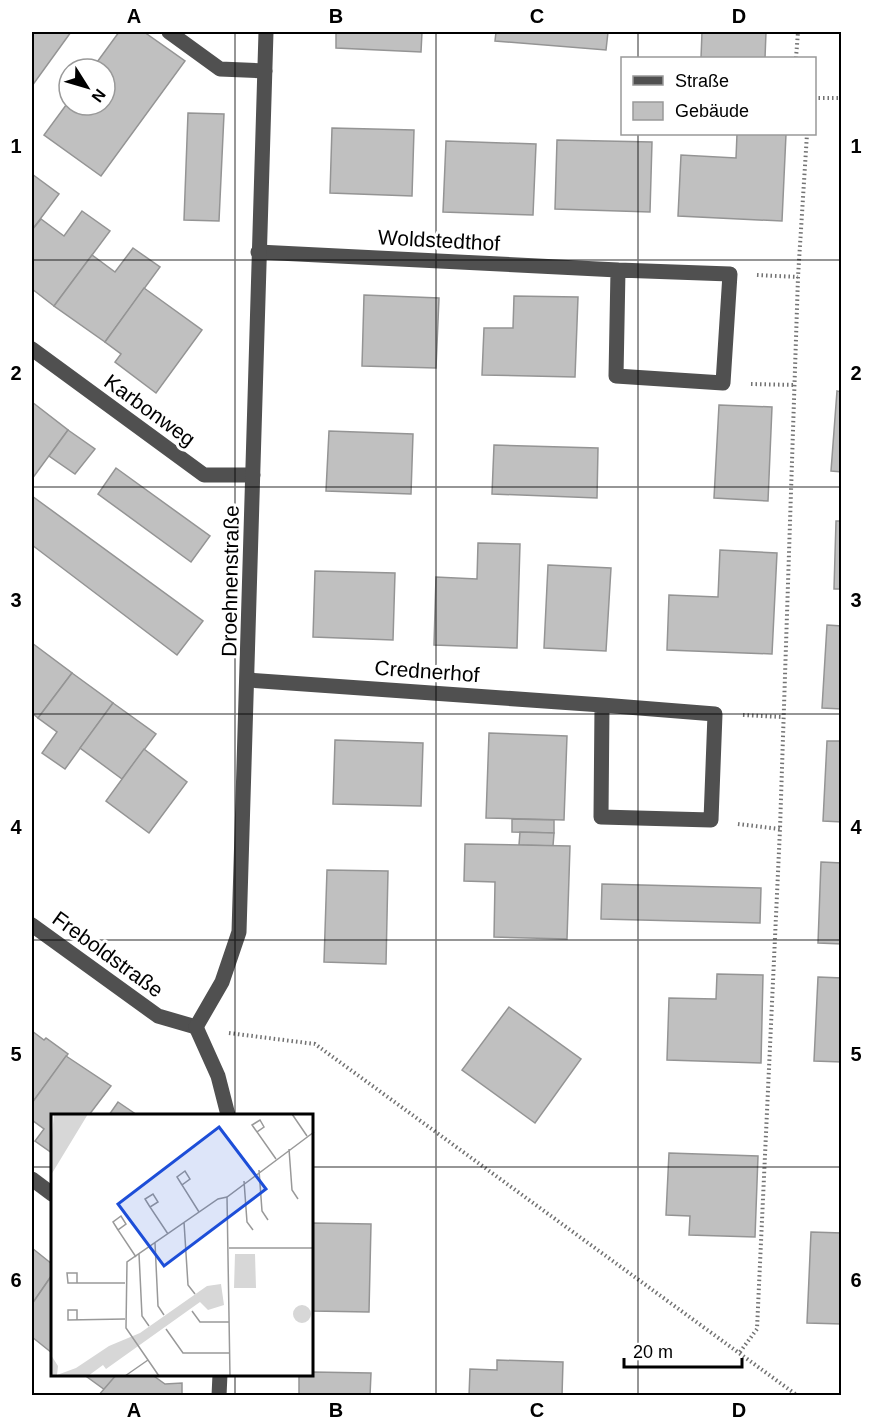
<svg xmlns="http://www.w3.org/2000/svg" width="873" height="1427" font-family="Helvetica,sans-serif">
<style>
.building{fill:#c0c0c0;stroke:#949494;stroke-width:1.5}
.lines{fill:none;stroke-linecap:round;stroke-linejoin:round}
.path{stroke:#727272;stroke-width:4;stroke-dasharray:1.5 3;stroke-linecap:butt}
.minor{stroke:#505050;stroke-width:15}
.grid{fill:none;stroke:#000;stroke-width:1.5;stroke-opacity:0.55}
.labels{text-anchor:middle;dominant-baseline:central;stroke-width:6;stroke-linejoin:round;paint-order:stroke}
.street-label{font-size:21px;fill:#000;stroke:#fff}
.inset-road{fill:none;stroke:#999;stroke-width:1.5}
.view{fill:#1d4ed8;fill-opacity:0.15;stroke:#1d4ed8;stroke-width:3}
.inset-edge{fill:none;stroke:#000;stroke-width:3}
.neatline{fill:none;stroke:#000;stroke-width:2}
.grid-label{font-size:20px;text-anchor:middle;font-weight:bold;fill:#000}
</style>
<rect width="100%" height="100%" fill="#fff"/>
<g class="building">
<path d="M32 32H71L32 86Z"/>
<path d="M119 32H144L185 61 101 176 44 135 69 101V105H105V69H92Z"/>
<path d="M336 32H422L421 52 336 48Z"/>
<path d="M496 32H608L606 50 495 41Z"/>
<path d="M702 32H766L765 58H701Z"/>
<path d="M188 113 224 114 219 221 184 220Z"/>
<path d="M332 128 414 130 412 196 330 193Z"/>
<path d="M737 134H786L782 221 678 216 681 155 736 158Z"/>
<path d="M557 140 652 142 650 212 555 209Z"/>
<path d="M446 141 536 144 533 215 443 212Z"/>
<path d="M32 174 59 194 32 230Z"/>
<path d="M82 211 110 231 54 306 32 289V230L41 219 64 236Z"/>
<path d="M133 248 160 267 105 342 54 306 92 255 115 272Z"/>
<path d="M144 288 202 330 156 393 115 362 121 354 105 342Z"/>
<path d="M364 295 439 298 436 368 362 366Z"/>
<path d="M514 296 578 297 575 377 482 375 484 328H513Z"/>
<path d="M837 391 842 392V472L831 471Z"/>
<path d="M32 402 68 430 32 479Z"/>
<path d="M719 405 772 407 768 501 714 498Z"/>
<path d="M68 430 95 449 75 474 49 456Z"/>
<path d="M329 431 413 434 411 494 326 491Z"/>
<path d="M494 445 598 448 597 498 492 494Z"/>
<path d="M116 468 210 536 191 562 98 494Z"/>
<path d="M32 496 203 621 177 655 32 545Z"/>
<path d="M836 521H842V589H834Z"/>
<path d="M478 543 520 544 517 648 434 645 436 577 477 579Z"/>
<path d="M720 550 777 553 772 654 667 650 669 595 718 597Z"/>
<path d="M548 565 611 568 606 651 544 648Z"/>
<path d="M315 571 395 573 393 640 313 637Z"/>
<path d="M827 625 842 626V709L822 708Z"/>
<path d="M32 643 72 673 38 718 32 713Z"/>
<path d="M72 673 113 703 65 769 42 753 57 732 38 718Z"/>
<path d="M113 703 156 734 122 779 80 748Z"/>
<path d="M489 733 567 736 564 820 486 818Z"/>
<path d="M335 740 423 743 421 806 333 804Z"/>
<path d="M827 741H842V822L823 821Z"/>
<path d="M144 749 187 782 149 833 106 801Z"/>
<path d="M512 819 554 820V833L512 832Z"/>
<path d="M520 832 554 833 553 846 519 845Z"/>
<path d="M465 844 570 846 567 939 494 937 495 882 464 881Z"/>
<path d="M821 862 842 863V944L818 943Z"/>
<path d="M327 870 388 871 386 964 324 962Z"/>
<path d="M602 884 761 888 760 923 601 919Z"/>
<path d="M717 974 763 975 761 1063 667 1060 669 998 716 999Z"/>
<path d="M818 977 842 978V1062L814 1061Z"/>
<path d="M509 1007 581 1059 535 1123 462 1070Z"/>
<path d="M32 1031 44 1040 46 1038 68 1054 32 1103Z"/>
<path d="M66 1056 111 1086 89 1115H52V1153L35 1141 44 1129 32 1120V1103Z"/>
<path d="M118 1102 137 1115H109Z"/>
<path d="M669 1153 758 1156 755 1237 689 1235 690 1216 666 1215Z"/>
<path d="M312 1223 371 1224 369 1312 312 1311Z"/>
<path d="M811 1232 842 1233V1324L807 1323Z"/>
<path d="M32 1248 52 1264V1275L32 1304Z"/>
<path d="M52 1275V1353L32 1337V1304Z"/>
<path d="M497 1360 563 1362 562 1396H469L470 1369 497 1370Z"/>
<path d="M312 1372 371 1373 370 1396H299V1374H312Z"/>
<path d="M83 1374H117L105 1390Z"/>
<path d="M117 1374H151L165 1384 182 1383V1396H98Z"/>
</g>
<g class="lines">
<g class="path">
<path d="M796 58 798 32"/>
<path d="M814 98H842"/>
<path d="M757 275 798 277"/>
<path d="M751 384 796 385"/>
<path d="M743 715 782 717"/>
<path d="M738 824 780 829"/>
<path d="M229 1033 315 1044 798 1396"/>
<path d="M740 1352 757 1329 780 829 798 277 807 134"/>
</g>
<g class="minor">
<path d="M169 32 220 69 265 71"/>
<path d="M258 252 618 270 616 376 723 383 730 274 618 270"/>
<path d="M32 349 204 475H253"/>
<path d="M248 680 602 705 601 817 711 820 715 714 602 705"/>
<path d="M32 925 158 1016 196 1027"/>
<path d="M196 1027 222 982 239 932 266 32"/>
<path d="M196 1027 218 1076 228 1115"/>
<path d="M32 1179 52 1194"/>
<path d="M219 1396 220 1374"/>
</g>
</g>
<path class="grid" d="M235 32V1115M436 32V1396M638 32V58M638 134V1396M32 260H842M32 487H842M32 714H842M32 940H842M32 1167H52M312 1167H842M235 1374V1396"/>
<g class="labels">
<g class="street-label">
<text transform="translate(439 240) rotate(3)">Woldstedthof</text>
<text transform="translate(150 410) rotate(36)">Karbonweg</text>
<text transform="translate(230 581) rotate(-89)">Droehnenstraße</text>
<text transform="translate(427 671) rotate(4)">Crednerhof</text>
<text transform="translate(108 954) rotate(36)">Freboldstraße</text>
</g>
</g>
<g transform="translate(51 1114)">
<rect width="262" height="262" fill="#fff"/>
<path d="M3 0H37L0 61V32ZM184 140H204L205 174H183ZM170 170 173 191 157 196 149 188 55 255 52 251 37 262H0V241L7 252 6 261 25 254 58 232 89 219 156 172ZM242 200a9 9 0 1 1 18 0a9 9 0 1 1-18 0Z" fill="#d7d7d7"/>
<path class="inset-road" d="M241 0 256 22M206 18 201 11 209 6 213 13 206 18 225 45M238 35 241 76 247 85M208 56 211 97 217 106M193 67 196 108 202 116M131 71 126 63 134 57 139 65 131 71 148 98M176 83 179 262M99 93 94 85 102 80 107 88 99 93 117 120M133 108 137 171 144 180M67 116 62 108 70 102 75 110 67 116 85 143M104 129 107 192 113 201M178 134H263M88 140 91 202 98 212M26 169H17L16 159H26V169H74M141 197 149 208H178M26 206V196H17V206L74 205M115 215 132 239H179M74 262 97 246M108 262 75 214 76 148 167 85 176 83 263 18"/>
<path class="view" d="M168 13 215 75 113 152 67 90Z"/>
<rect width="262" height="262" class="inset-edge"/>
</g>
<rect width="873" height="1427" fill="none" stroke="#ffffff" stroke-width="66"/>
<rect x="621" y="57" width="195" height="78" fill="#ffffff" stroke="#999999" stroke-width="1.5"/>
<rect x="633" y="76" width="30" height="9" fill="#505050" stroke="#999999" stroke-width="1.5"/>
<text x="675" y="87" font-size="18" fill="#000000">Straße</text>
<rect x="633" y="102" width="30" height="18" fill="#c0c0c0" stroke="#999999" stroke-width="1.5"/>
<text x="675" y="117" font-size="18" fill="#000000">Gebäude</text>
<g transform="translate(87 87) rotate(127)"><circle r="28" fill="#ffffff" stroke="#999999" stroke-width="1.5"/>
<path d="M0-4.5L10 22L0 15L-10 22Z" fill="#000000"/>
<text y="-9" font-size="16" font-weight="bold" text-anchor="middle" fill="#000000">N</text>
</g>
<path d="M624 1358v9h118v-9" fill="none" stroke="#000000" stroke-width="3"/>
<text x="633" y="1358" font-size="18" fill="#000000" stroke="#ffffff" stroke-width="4.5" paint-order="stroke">20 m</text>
<rect x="33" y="33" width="807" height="1361" class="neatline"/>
<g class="grid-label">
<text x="134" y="23">A</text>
<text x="336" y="23">B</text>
<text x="537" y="23">C</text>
<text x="739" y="23">D</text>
<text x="16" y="153">1</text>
<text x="856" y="153">1</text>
<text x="16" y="380">2</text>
<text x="856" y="380">2</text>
<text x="16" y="607">3</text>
<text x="856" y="607">3</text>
<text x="16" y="834">4</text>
<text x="856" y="834">4</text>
<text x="16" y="1061">5</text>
<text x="856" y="1061">5</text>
<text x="16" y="1287">6</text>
<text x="856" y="1287">6</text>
<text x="134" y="1417">A</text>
<text x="336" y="1417">B</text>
<text x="537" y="1417">C</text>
<text x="739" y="1417">D</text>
</g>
</svg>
